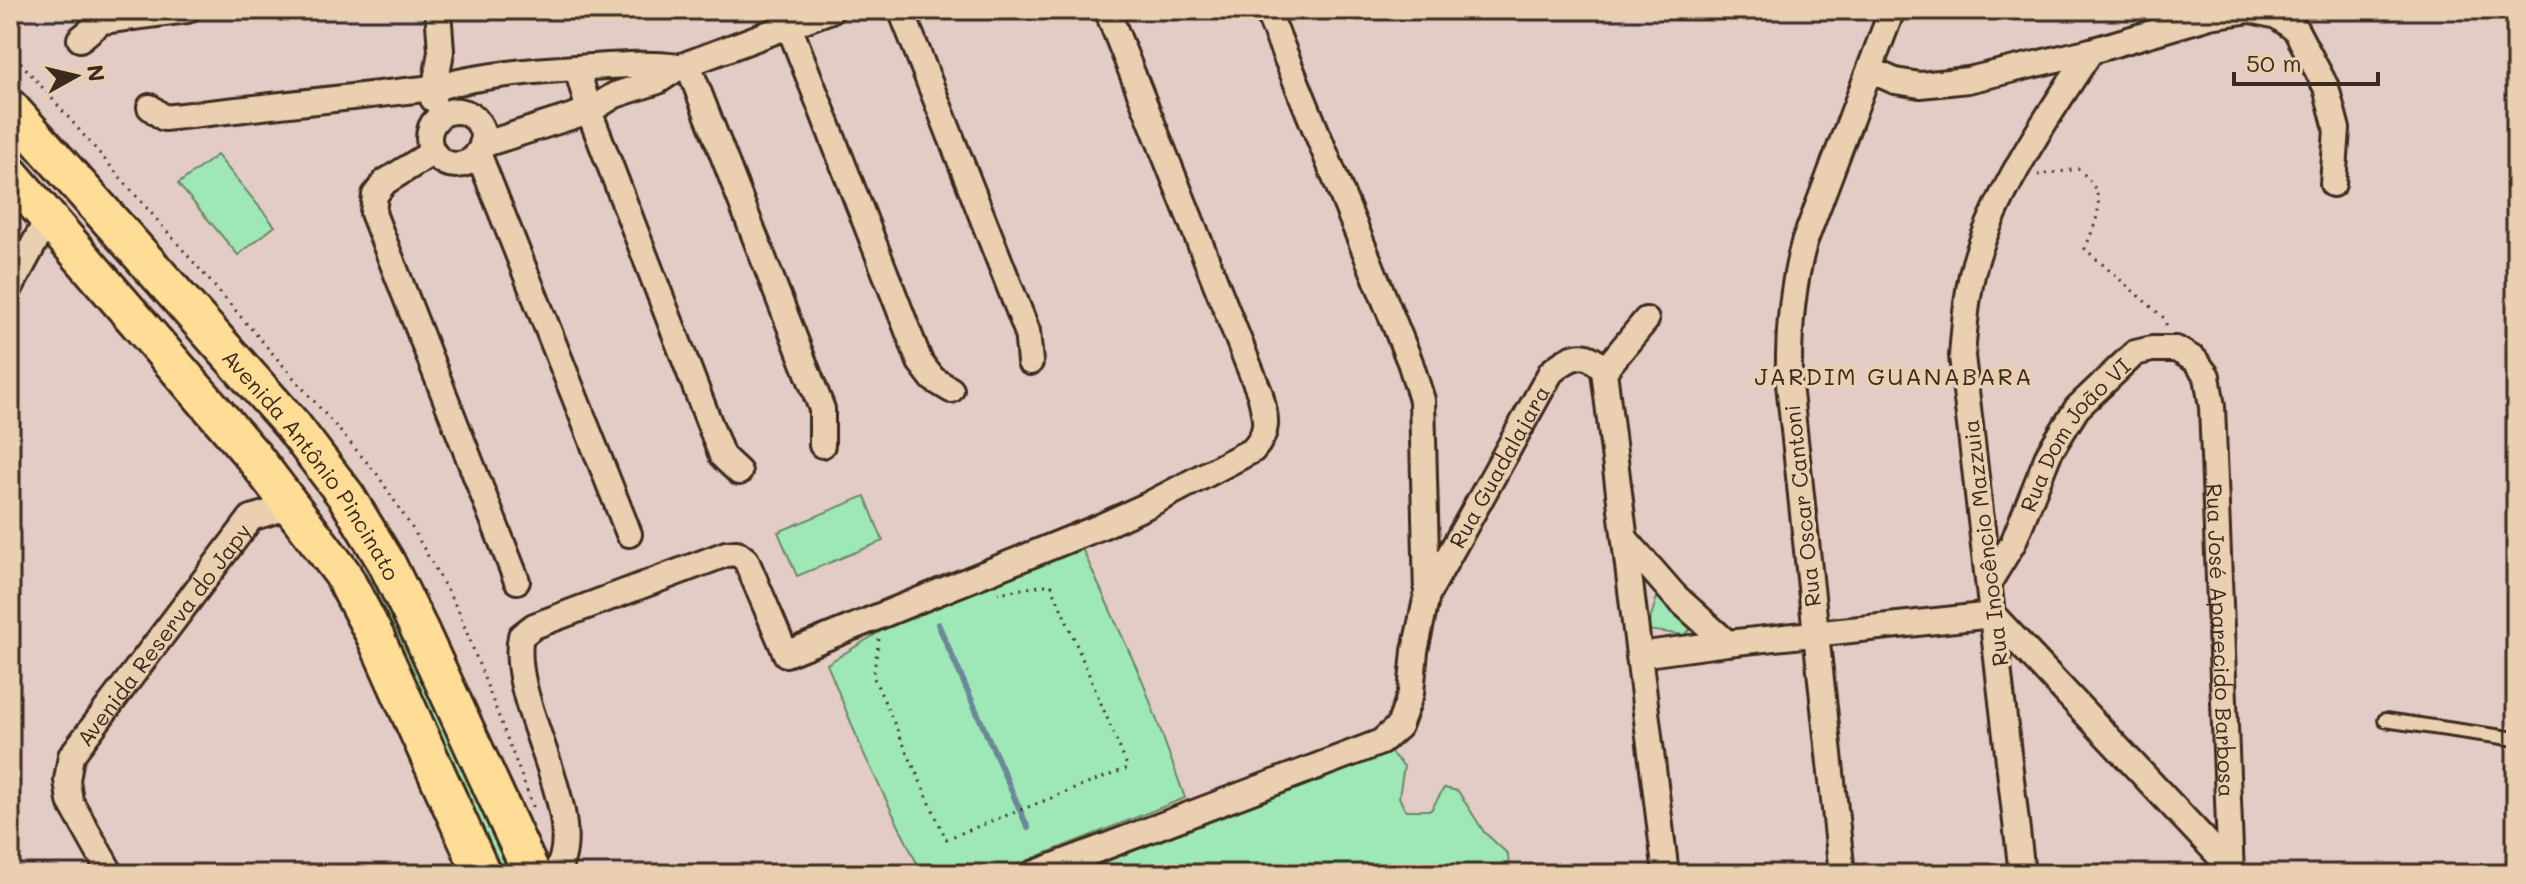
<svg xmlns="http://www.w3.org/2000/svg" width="2526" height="884" font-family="Mali,sans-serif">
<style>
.green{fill:#9ee7b6;stroke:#6c886a;stroke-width:2}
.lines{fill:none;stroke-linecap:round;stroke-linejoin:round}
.stream{stroke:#6a8998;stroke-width:6}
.service-casing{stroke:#3b2a1e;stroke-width:18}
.minor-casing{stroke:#3b2a1e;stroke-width:30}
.primary-casing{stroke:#3b2a1e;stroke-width:42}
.path{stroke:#3b2a1e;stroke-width:3;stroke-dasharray:2 6;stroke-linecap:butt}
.service{stroke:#eacfb1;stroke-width:12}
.minor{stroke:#eacfb1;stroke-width:24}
.primary{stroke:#ffdd96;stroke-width:36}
.labels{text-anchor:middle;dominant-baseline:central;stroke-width:7;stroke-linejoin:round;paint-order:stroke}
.street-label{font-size:22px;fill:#3b2a1e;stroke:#eacfb1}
.neighbourhood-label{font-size:24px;letter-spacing:2px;fill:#3b2a1e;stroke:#eacfb1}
</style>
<rect width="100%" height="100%" fill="#e3ccc6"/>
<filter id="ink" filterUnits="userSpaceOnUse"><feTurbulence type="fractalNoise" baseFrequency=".0125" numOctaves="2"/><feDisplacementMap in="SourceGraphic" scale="16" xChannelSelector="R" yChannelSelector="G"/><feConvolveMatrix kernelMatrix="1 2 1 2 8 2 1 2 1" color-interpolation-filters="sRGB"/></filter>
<g filter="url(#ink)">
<g class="green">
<path d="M217 155 275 226 238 255 178 184Z"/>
<path d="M865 496 883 541 797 576 778 532Z"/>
<path d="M1081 546 1143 682 1185 798 993 874H922L863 752 827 664 901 619Z"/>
<path d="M357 549 383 568 515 874H501Z"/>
<path d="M1660 587 1697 623 1684 635 1647 630Z"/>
<path d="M1390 752 1404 766 1399 797 1405 810H1431L1444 788 1458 791 1484 832 1508 854 1509 868 1496 874H1074Z"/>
</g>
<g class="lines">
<path class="stream" d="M938 624 1028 828"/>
<g class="service-casing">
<path id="service" d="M2385 720 2516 739"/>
</g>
<g class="minor-casing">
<g id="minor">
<path d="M901 10 1027 331 1030 362"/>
<path d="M1267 10 1410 362 1422 400 1427 594"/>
<path d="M789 26 920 362 933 379 951 390"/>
<path d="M80 39 102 21 187 10"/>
<path d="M688 65 822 409V445"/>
<path d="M577 68 589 111 722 456 739 472"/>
<path d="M1870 70 1895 81 1920 85 1968 80 2091 51 2210 16 2251 10 2277 16 2296 30 2326 87 2337 129 2333 184"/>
<path d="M433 99 441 51 438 10"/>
<path d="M150 107 164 118 433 88C485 74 539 70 592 67 622 65 650 63 679 67L831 10"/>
<circle cx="456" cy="138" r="27"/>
<path d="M482 145 589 111 615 95 658 81 679 67"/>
<path d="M433 152 385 182 375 195 373 213 517 581"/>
<path d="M478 153 629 534"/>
<path d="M10 288 48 218"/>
<path d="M1604 371 1646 320"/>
<path d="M1627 541 1675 596 1727 643"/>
<path id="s1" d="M1989 582 2013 543 2049 453 2077 408 2135 353 2152 349H2176L2195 360 2207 376 2212 407 2231 874"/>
<path d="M1639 655 1727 643 1993 615 2230 867"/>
<path id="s2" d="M111 874 70 801 67 780 71 756 251 518 290 506"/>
<path d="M555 874C593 818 507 703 521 636L534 626 726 554 737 553 746 560 786 654 1102 526 1146 506 1253 450C1270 431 1266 418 1260 394L1107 10"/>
<path id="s3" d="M1033 874 1381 742 1399 726 1411 693 1415 651 1427 595 1551 372C1571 355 1587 348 1604 371L1666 874"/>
<path d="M1842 874 1789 384C1788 335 1791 290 1804 243L1892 10"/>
<path d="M2022 874 1962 356C1965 321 1967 286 1978 253 2003 181 2049 114 2091 51"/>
</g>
</g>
<g class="primary-casing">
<g id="primary">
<path id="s4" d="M10 108 292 425 346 496 386 562 420 631 532 874"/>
<path d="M10 174 253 456 342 573 375 636 482 874"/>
</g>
</g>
<g class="path">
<path d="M10 50 377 474 414 531 459 612 534 809"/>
<path d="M2038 175 2078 169C2110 195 2098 216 2085 249L2164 318 2167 327"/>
<path d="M879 639 873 676 946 839 1128 768 1051 584 998 593"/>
</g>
<use href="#service" class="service"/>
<use href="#minor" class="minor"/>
<use href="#primary" class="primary"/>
</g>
</g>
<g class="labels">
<g class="street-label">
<text stroke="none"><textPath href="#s1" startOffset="172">Rua Dom João VI</textPath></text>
<text stroke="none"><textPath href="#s4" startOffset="468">Avenida Antônio Pincinato</textPath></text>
<text stroke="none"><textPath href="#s3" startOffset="678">Rua Guadalajara</textPath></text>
<text transform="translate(1802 506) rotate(-96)">Rua Oscar Cantoni</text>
<text transform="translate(1985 543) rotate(-97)">Rua Inocêncio Mazzuia</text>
<text stroke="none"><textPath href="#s2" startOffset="282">Avenida Reserva do Japy</textPath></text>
<text stroke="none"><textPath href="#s1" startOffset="624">Rua José Aparecido Barbosa</textPath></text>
</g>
<g class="neighbourhood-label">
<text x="1894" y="375">JARDIM GUANABARA</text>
</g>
</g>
<rect width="2526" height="884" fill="none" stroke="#eacfb1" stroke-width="40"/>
<rect x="20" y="20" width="2486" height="844" fill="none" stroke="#3b2a1e" stroke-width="3" filter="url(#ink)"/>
<g transform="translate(76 76) rotate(82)" stroke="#eacfb1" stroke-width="6" paint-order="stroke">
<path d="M0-6L14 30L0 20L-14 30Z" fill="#3b2a1e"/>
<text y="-12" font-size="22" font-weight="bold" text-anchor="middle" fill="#3b2a1e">N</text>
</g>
<path d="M2234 72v12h144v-12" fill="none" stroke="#3b2a1e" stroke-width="4"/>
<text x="2246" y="72" font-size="24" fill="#3b2a1e" stroke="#eacfb1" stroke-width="6" paint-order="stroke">50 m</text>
</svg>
